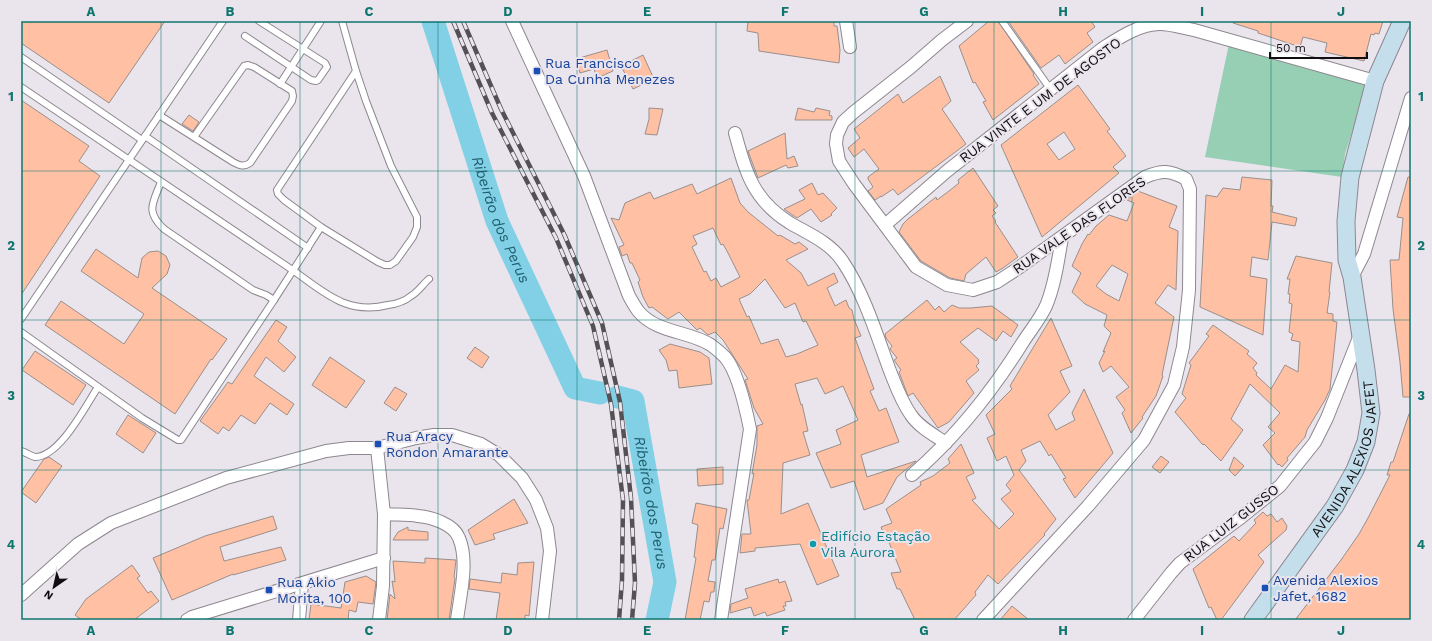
<svg xmlns="http://www.w3.org/2000/svg" width="1432" height="641" viewBox="0 0 1432 641" font-family="'Work Sans',sans-serif">
<style>
.green{fill:#96cfb4}
.lines{fill:none;stroke-linecap:round;stroke-linejoin:round}
.river{stroke:#82d0e5;stroke-width:23}
.building{fill:#ffc0a4;stroke:#9a8f8b;fill-rule:evenodd}
.lane-casing{stroke:#8d878f;stroke-width:8}
.street-casing{stroke:#8d878f;stroke-width:14}
.secondary-casing{stroke:#8d878f;stroke-width:19}
.lane{stroke:#fff;stroke-width:6}
.street{stroke:#fff;stroke-width:12}
.secondary{stroke:#c5deeb;stroke-width:17}
.rail-casing{stroke:#545156;stroke-width:4.5}
.rail{stroke:#eae4ed;stroke-width:3;stroke-dasharray:9;stroke-linecap:butt}
.grid{fill:none;stroke:#0f766e;stroke-width:1;stroke-opacity:0.55}
.transit-dot{fill:#1a4fb4;stroke:#eae4ed;stroke-width:1.5}
.culture-dot{fill:#0f9aa8;stroke:#eae4ed;stroke-width:1.5}
.labels{text-anchor:middle;stroke-width:4;stroke-linejoin:round;paint-order:stroke}
.transit-label{font-size:14px;fill:#164399;stroke:#eae4ed;text-anchor:start}
.street-label{font-size:14px;fill:#100e11;stroke:#eae4ed}
.culture-label{font-size:14px;fill:#0d838f;stroke:#eae4ed;text-anchor:start}
.water-label{font-size:15px;font-style:italic;fill:#1d5d6c;stroke:#eae4ed}
.neatline{fill:none;stroke:#0f766e;stroke-width:1.5}
.grid-label{font-size:13px;text-anchor:middle;font-weight:bold;fill:#0f766e}
</style>
<rect width="100%" height="100%" fill="#eae4ed"/>
<path class="green" d="M1229,44L1367,85L1345,154L1342,177L1205,157Z"/>
<g class="lines">
<g class="river">
<path id="s1" d="M433,21L497,221L575,388L600,393"/>
<path id="s2" d="M618,397L633,401L665,582L657,620"/>
</g>
</g>
<g class="building">
<path d="M21,21H165L109,103L21,43Z"/>
<path d="M748,21H834V26H837L840,50L839,63L759,51L758,33L747,31Z"/>
<path d="M989,21H998L1034,74L1033,75L1039,84L993,120L983,102L986,101L975,82L973,83L959,46Z"/>
<path d="M1008,21H1091L1095,27L1087,33L1093,42L1065,64L1059,55L1041,68Z"/>
<path d="M1234,21H1383L1379,34L1375,33L1374,35L1371,34L1364,61L1325,52L1327,43L1303,37L1300,47L1258,33V31L1233,23Z"/>
<path d="M607,50L613,71L597,78L594,69L580,73L576,59Z"/>
<path d="M643,55L654,79L633,89L621,66Z"/>
<path d="M940,76L951,101L942,109L966,144L898,195L893,189L881,197V196L875,200L868,191L873,187L868,179V177L879,169L864,149L854,157L848,148L860,138L854,129L898,94L903,103Z"/>
<path d="M1078,85L1110,129L1107,131L1126,156L1113,167L1119,173L1042,237L1001,145ZM1064,132L1075,149L1059,160L1047,144Z"/>
<path d="M21,100L89,146L79,161L100,176L21,295Z"/>
<path d="M649,108L663,109L657,135L645,134L649,119Z"/>
<path d="M798,108L814,112L816,108L830,111L829,115L832,116V120H795Z"/>
<path d="M189,115L199,122L193,131L182,124Z"/>
<path d="M785,133L787,159L794,156L798,166L788,168L786,165L758,178L748,151Z"/>
<path d="M973,168L998,206L993,210L996,213L992,216L996,221L995,222L1018,257L1003,268L996,272L986,257L966,274L964,281L950,278L921,261L899,232L903,224L908,219L936,197L937,200L949,191L959,183L958,180Z"/>
<path d="M1242,177L1272,180L1271,206H1273L1272,212L1297,218L1295,226L1272,222L1268,260L1252,257L1250,276L1267,279L1263,335L1200,307L1206,195L1217,197L1223,188L1240,190Z"/>
<path d="M1408,177H1411V397H1403L1400,362L1393,309L1390,260H1399L1403,218L1397,217Z"/>
<path d="M731,178L740,203L748,212L778,236L780,235L795,244L799,242L808,249L786,260L801,273L808,286L834,273L838,282L827,288L835,306L846,300L849,308L852,310L854,319L861,336L855,338L874,389L870,391L879,411L886,408L899,442L861,455L867,477L916,461L897,477L883,503L864,510L854,481L831,488L816,453L841,444L836,430L858,420L843,386L825,394L817,378L795,384L801,405L802,404L808,431L803,432L810,455L783,463L781,514L808,503L839,576L817,585L800,544L755,548V551L740,553L742,534H751L747,500H749L754,473L752,474L757,445V426L763,424L754,408L745,380L748,379L723,340L715,332L708,335L700,328L697,330L679,312L668,319L652,307L649,308L643,297L638,282L640,280L632,263H630L627,254L622,256L619,247L624,245L611,218L619,220L625,203L650,192L654,199L692,184L697,194ZM713,228L721,245L723,244L727,251L740,277L721,287L716,278L711,281L706,271L704,272L692,247L697,244L693,236ZM765,279L785,308L795,303L803,322L806,321L818,345L797,354L786,357L778,339L761,344L749,316L747,317L739,299L750,294Z"/>
<path d="M812,183L818,195L823,193L837,208L831,214L832,215L821,222L811,209L797,218L784,209L805,199L799,190Z"/>
<path d="M1138,191L1177,206L1169,227L1178,231L1176,290L1168,285L1155,303L1174,317L1162,375L1163,376L1156,396L1142,417L1143,418L1131,433L1122,413L1125,410L1116,397L1129,387L1111,366L1103,372L1099,363L1105,351L1103,352L1111,333L1104,326L1107,315L1085,304L1072,292L1081,273L1072,266L1082,244L1088,234L1089,235L1096,226L1109,215L1127,221L1134,203L1127,200ZM1112,265L1128,274L1119,301L1106,294L1096,286Z"/>
<path d="M96,249L138,278L142,258L149,252L158,251L166,256L170,265L167,274L152,288L227,339L212,360L211,359L175,414L45,325L61,301L124,344L144,314L81,271Z"/>
<path d="M1296,256L1332,263L1329,292H1330L1327,313L1333,314V321L1337,322L1330,389L1325,400L1307,430L1305,437L1287,458L1288,460L1282,467L1279,464L1278,465L1263,445L1275,433L1268,427L1280,413L1250,384L1231,419L1243,430L1221,461L1204,444L1203,445L1175,412L1186,398L1182,394L1191,365L1189,363L1209,336L1206,334L1213,325L1249,351L1247,354L1257,363L1253,368L1257,373L1256,375L1271,389L1285,365L1298,372L1300,342L1291,340L1293,334L1289,332L1292,304L1289,303L1290,294H1288L1290,279H1287Z"/>
<path d="M927,300L935,310L939,306L944,312L952,305L959,308H971L992,306L1018,325L1011,337L1003,331L996,341L978,328L960,342L979,360L978,361L979,363L976,366L979,370L966,381L974,393L949,422L938,428L913,393L908,396L899,372L901,370L894,360L897,358L890,349L892,346L886,338L885,334Z"/>
<path d="M1051,318L1072,366L1060,371L1070,392L1048,415L1056,430L1075,420L1072,413L1084,389L1113,453L1075,498L1063,479L1066,478L1051,454L1049,456L1040,441L1021,450L1026,461L1019,470L1056,519L1044,534L1045,535L998,584L988,575L975,592L976,595L954,620H915L900,589H897L891,573L901,572L888,540H886L881,527L892,523L886,509L921,485L920,482L933,476L950,463L948,459L961,444L974,473L966,477L976,498L972,500L999,529L1014,514L1001,499L1011,491L1006,485L1014,475L1006,456L997,461L987,438L995,434L986,415L1012,389L1010,386Z"/>
<path d="M276,320L287,327L278,341L296,357L284,372L266,357L254,376L294,404L287,415L270,403L255,424L241,415L229,431L223,427L218,434L200,421L228,382L232,384Z"/>
<path d="M670,344L700,352L709,358L712,384L679,388L677,370L669,371L666,360L659,350Z"/>
<path d="M475,347L489,357L482,368L467,358Z"/>
<path d="M35,351L86,385L73,405L22,370Z"/>
<path d="M330,357L365,381L346,408L312,385Z"/>
<path d="M395,387L407,394L396,411L384,403Z"/>
<path d="M1409,414H1411V620H1295L1341,560L1359,534L1368,518L1390,475H1387L1391,462H1393Z"/>
<path d="M128,415L156,433L143,453L116,434Z"/>
<path d="M1161,456L1169,462L1160,473L1152,467Z"/>
<path d="M49,457L62,466L36,503L21,492L44,459Z"/>
<path d="M1234,457L1244,466L1235,476L1229,470Z"/>
<path d="M723,467V484L698,486L697,469Z"/>
<path d="M514,499L528,523L493,534L495,539L475,545L468,530Z"/>
<path d="M696,503L727,509L723,529L720,528L715,560H712L708,581L715,582L714,592H711L709,602L704,601L700,620H685L696,558L694,557L698,525L692,523Z"/>
<path d="M1263,512L1267,516L1271,514L1277,522L1282,518L1287,526L1286,530L1258,555L1264,562L1221,620H1217L1211,607L1209,608L1193,569L1234,536L1239,541L1256,523L1254,520Z"/>
<path d="M273,516L277,529L220,547L224,561L281,547L286,560L233,575V574L172,600L153,558L205,536Z"/>
<path d="M408,527V530L428,532V540H393L398,532Z"/>
<path d="M425,558L456,560L454,577L455,578L449,620H387L390,594L395,599L392,581L395,582L393,561L425,563Z"/>
<path d="M534,562L529,616L525,615V620H496L500,593L469,589L470,579L501,583L502,573L517,575L518,563Z"/>
<path d="M132,565L140,576L137,578L148,593L151,591L159,601L134,620H82L75,615L86,599Z"/>
<path d="M366,576L376,582L373,604L358,602L356,612L349,610L348,620H309L311,604L341,608L345,582Z"/>
<path d="M778,579L779,583L785,581L792,601L785,602L786,606H783L785,610L767,616L765,612L754,616L751,607L730,613L731,604L748,598L745,589Z"/>
<path d="M1012,606L1029,620H1000Z"/>
</g>
<g class="lines">
<defs>
<g id="lane">
<path d="M342,21L356,71L366,101L391,166L417,217V227L413,237L396,261L390,265H385L378,262L321,227L284,200L278,194L277,190L356,71"/>
<path d="M1002,21L1051,90"/>
<path d="M245,36L311,80L316,81L318,80L327,67L325,63L259,21"/>
<path d="M21,57L142,140"/>
<path d="M280,84L321,21"/>
<path d="M21,87L294,271C325,293 347,315 388,305C396,304 405,301 411,296C418,292 423,284 429,279"/>
<path d="M159,115L233,162C240,166 244,167 250,163L292,101L293,96L292,91L254,67L248,65L244,66L194,137"/>
<path d="M145,136L308,248"/>
<path d="M161,182C153,203 145,211 164,229L253,290L266,295L274,300L321,227"/>
<path d="M21,319L223,21"/>
<path d="M21,332L142,418L178,440H181L274,300"/>
<path d="M21,451C25,452 31,456 35,457C60,457 86,405 98,387"/>
</g>
<g id="street">
<path d="M512,21L584,176L629,296C632,301 635,307 639,312C657,333 689,331 711,345C715,348 721,353 725,357C738,372 746,409 750,429L721,620"/>
<path d="M846,21L850,47"/>
<path d="M967,21L942,40L911,67L854,112L843,122L837,135L836,144L839,161L854,184L916,267L947,285L973,290L997,282L1017,269L1145,177C1162,170 1170,170 1186,179L1190,189L1189,290L1183,347L1174,385L1144,440L1088,506L983,620"/>
<path d="M735,133C746,173 753,200 790,223C809,234 831,243 843,262C864,293 877,336 890,371C896,386 901,401 911,415C919,427 934,435 946,443"/>
<path d="M885,225L947,171L1103,48C1120,37 1140,24 1160,24C1171,24 1183,28 1194,30L1375,81"/>
<path d="M1352,277L1364,254L1411,98"/>
<path d="M377,448L384,514L383,586L379,620"/>
<path d="M912,475C956,437 992,392 1023,342C1030,331 1040,319 1046,306C1055,285 1058,260 1062,238"/>
<path d="M384,514C395,515 407,514 418,516C431,517 454,524 459,538C469,562 460,595 457,620"/>
<path d="M21,595L78,544L111,523L226,478L326,451L349,448H377L416,438L434,435H452L481,444L499,455L522,478L536,500L547,528L550,551L542,620"/>
<path d="M187,620L192,617L384,558"/>
<path d="M299,620L302,584"/>
<path d="M1134,620L1171,573L1180,563L1239,519L1280,486L1315,442L1327,418L1360,335"/>
</g>
<g id="secondary">
<path id="s3" d="M1253,620L1335,506L1355,470L1366,442L1371,413L1366,370L1352,277L1347,260L1346,221L1350,177L1375,81L1402,21"/>
</g>
</defs>
<use href="#lane" class="lane-casing"/>
<use href="#street" class="street-casing"/>
<use href="#secondary" class="secondary-casing"/>
<use href="#lane" class="lane"/>
<use href="#street" class="street"/>
<use href="#secondary" class="secondary"/>
<defs>
<g id="rail">
<path d="M453,21L492,113L556,238L593,326L611,404L623,500L622,580L619,620"/>
<path d="M463,21L501,109L564,234L602,323L620,402L631,498L635,583L632,620"/>
</g>
</defs>
<use href="#rail" class="rail-casing"/>
<use href="#rail" class="rail"/>
</g>
<path class="grid" d="M161,21V620M300,21V620M438,21V620M577,21V620M716,21V620M855,21V620M994,21V620M1132,21V620M1271,21V620M21,171H1411M21,320H1411M21,470H1411"/>
<g class="transit-dot">
<rect x="533" y="67" width="8" height="8" rx="2"/>
<rect x="374" y="440" width="8" height="8" rx="2"/>
<rect x="1261" y="584" width="8" height="8" rx="2"/>
<rect x="265" y="586" width="8" height="8" rx="2"/>
</g>
<circle class="culture-dot" cx="813" cy="544" r="4"/>
<g class="labels">
<g class="transit-label">
<text x="545" y="68">Rua Francisco<tspan x="545" dy="16">Da Cunha Menezes</tspan></text>
<text x="386" y="441">Rua Aracy<tspan x="386" dy="16">Rondon Amarante</tspan></text>
<text x="1273" y="585">Avenida Alexios<tspan x="1273" dy="16">Jafet, 1682</tspan></text>
<text x="277" y="587">Rua Akio<tspan x="277" dy="16">Morita, 100</tspan></text>
</g>
<g class="street-label">
<text transform="translate(1040 100) rotate(-37)" y="5">RUA VINTE E UM DE AGOSTO</text>
<text transform="translate(1079 225) rotate(-35)" y="5">RUA VALE DAS FLORES</text>
<text dy="5" stroke="none"><textPath href="#s3" startOffset="189">AVENIDA ALEXIOS JAFET</textPath></text>
<text transform="translate(1231 523) rotate(-38)" y="5">RUA LUIZ GUSSO</text>
</g>
<g class="culture-label">
<text x="821" y="541">Edifício Estação<tspan x="821" dy="16">Vila Aurora</tspan></text>
</g>
<g class="water-label">
<text dy="5" stroke="none"><textPath href="#s1" startOffset="210">Ribeirão dos Perus</textPath></text>
<text dy="5" stroke="none"><textPath href="#s2" startOffset="119">Ribeirão dos Perus</textPath></text>
</g>
</g>
<rect width="1432" height="641" fill="none" stroke="#eae4ed" stroke-width="44"/>
<g transform="translate(54 587) rotate(214)" stroke="#eae4ed" stroke-width="3" paint-order="stroke">
<path d="M0-3L7 15L0 10L-7 15Z" fill="#100e11"/>
<text y="-6" font-size="11" font-weight="bold" text-anchor="middle" fill="#100e11">N</text>
</g>
<path d="M1270 52v6h97v-6" fill="none" stroke="#100e11" stroke-width="2"/>
<text x="1276" y="52" font-size="12" fill="#100e11" stroke="#eae4ed" stroke-width="3" paint-order="stroke">50 m</text>
<rect x="22" y="22" width="1388" height="597" class="neatline"/>
<g class="grid-label">
<text x="91" y="16">A</text>
<text x="230" y="16">B</text>
<text x="369" y="16">C</text>
<text x="508" y="16">D</text>
<text x="647" y="16">E</text>
<text x="785" y="16">F</text>
<text x="924" y="16">G</text>
<text x="1063" y="16">H</text>
<text x="1202" y="16">I</text>
<text x="1341" y="16">J</text>
<text x="11" y="101">1</text>
<text x="1421" y="101">1</text>
<text x="11" y="250">2</text>
<text x="1421" y="250">2</text>
<text x="11" y="400">3</text>
<text x="1421" y="400">3</text>
<text x="11" y="549">4</text>
<text x="1421" y="549">4</text>
<text x="91" y="635">A</text>
<text x="230" y="635">B</text>
<text x="369" y="635">C</text>
<text x="508" y="635">D</text>
<text x="647" y="635">E</text>
<text x="785" y="635">F</text>
<text x="924" y="635">G</text>
<text x="1063" y="635">H</text>
<text x="1202" y="635">I</text>
<text x="1341" y="635">J</text>
</g>
</svg>
